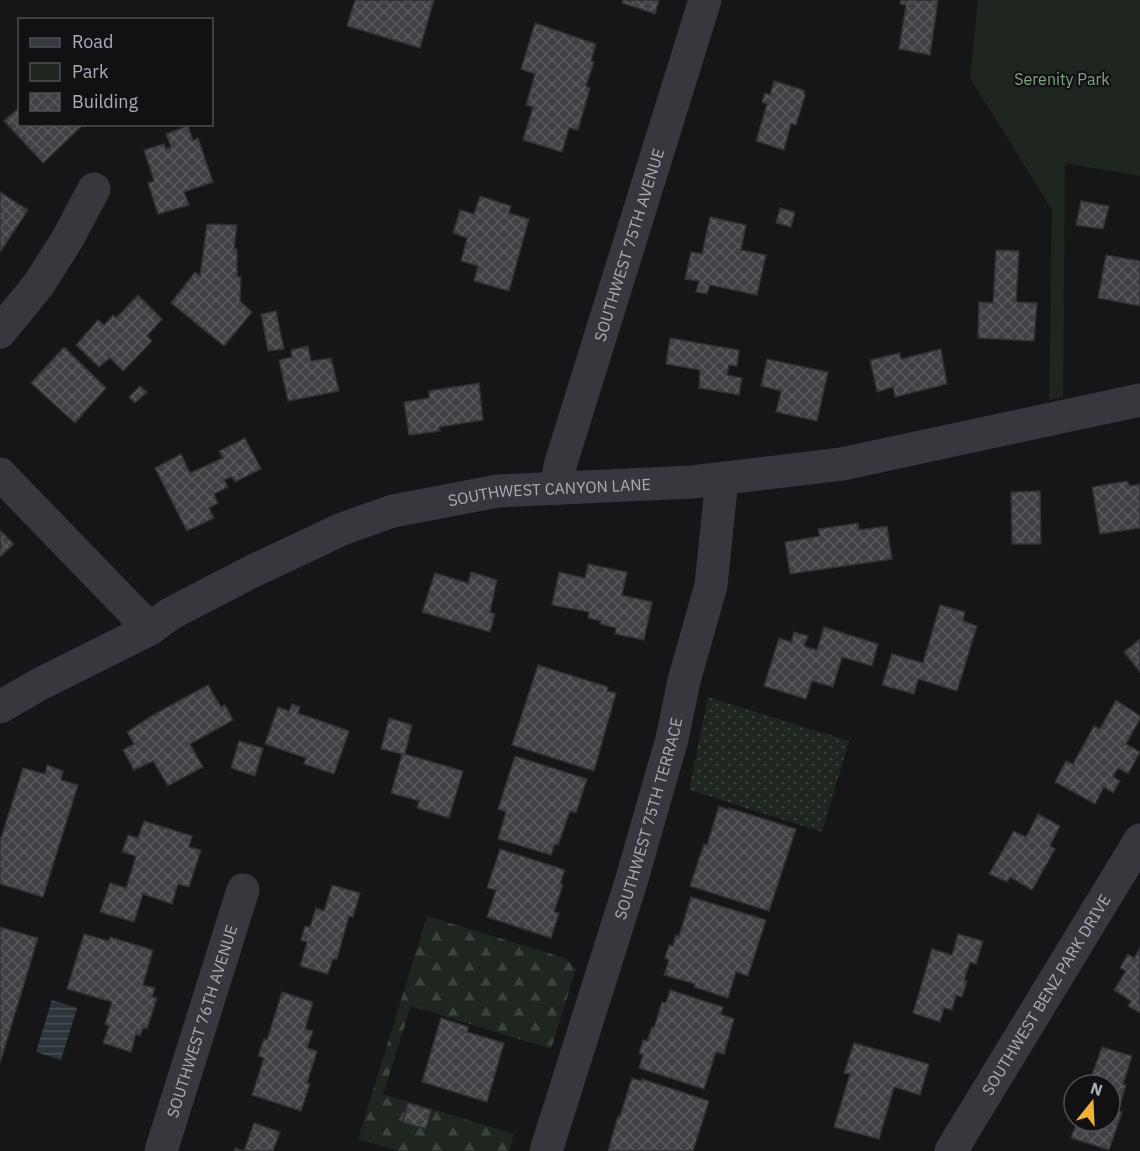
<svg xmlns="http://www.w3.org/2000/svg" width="1140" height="1151" viewBox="0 0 1140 1151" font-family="'IBM Plex Sans',sans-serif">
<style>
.grass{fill:url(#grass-dots)}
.forest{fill:url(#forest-firs)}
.park{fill:#1e261f}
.water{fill:url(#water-rules)}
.building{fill:url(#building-cross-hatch);stroke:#303034;stroke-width:1.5}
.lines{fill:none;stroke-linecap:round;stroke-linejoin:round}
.street{stroke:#37383d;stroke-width:33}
.labels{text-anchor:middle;stroke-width:4.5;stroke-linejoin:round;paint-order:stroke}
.park-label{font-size:16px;fill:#7fa381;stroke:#111113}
.street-label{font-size:16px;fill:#a8adb8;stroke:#111113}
</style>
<defs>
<pattern id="grass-dots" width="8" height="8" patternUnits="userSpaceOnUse" patternTransform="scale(1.5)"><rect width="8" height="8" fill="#1e261f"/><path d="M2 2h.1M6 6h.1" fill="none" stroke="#3c433d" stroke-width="1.8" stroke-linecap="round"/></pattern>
<pattern id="forest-firs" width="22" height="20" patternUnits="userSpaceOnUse" patternTransform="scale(1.5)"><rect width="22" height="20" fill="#1e261f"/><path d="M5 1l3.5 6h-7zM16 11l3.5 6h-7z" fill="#3c433d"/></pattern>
<pattern id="water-rules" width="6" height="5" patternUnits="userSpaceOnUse" patternTransform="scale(1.5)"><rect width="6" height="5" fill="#2c353c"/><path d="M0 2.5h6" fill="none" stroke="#485056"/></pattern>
<pattern id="building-cross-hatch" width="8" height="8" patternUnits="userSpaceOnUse" patternTransform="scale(1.5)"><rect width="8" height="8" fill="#404145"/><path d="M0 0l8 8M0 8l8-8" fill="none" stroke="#595a5e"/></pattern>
</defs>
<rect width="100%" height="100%" fill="#161618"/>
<path class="grass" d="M708,697L849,741L822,832L689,790Z"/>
<path class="forest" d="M427,916L565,958L576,969L551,1049L411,1006L383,1094L514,1134L509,1151H398L358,1139Z"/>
<path class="park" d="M978,0H1140V176L1065,163L1063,397L1049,400L1052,210L970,78Z"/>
<path class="water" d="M52,1000L77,1008L61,1060L36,1052Z"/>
<g class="building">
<path d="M355,0H434L420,48L347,26Z"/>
<path d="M623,0H659L655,14L622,3Z"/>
<path d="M901,0H938L930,55L899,49L906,5L900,4Z"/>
<path d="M535,23L596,44L591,61L594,62L586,86L590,88L578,130L569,128L562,152L523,140L533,107L526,105L535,74L521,69Z"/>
<path d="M774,81L804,90L805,96L796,125L791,124L784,150L756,141L767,104L762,102L765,93L770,95Z"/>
<path d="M20,107V124H84L43,163L4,121Z"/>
<path d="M188,126L193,141L198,138L213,182L184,192L189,205L158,214L148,183L154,181L144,150L164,144L166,149L171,147L166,134Z"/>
<path d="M0,192L28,210L1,251H0Z"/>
<path d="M480,196L511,206L509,213L529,219L509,291L474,281L478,266L461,261L467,238L453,233L460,210L474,214Z"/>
<path d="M1081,201L1109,206L1103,229L1076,225Z"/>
<path d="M780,208L795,212L791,227L776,223Z"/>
<path d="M710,217L746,225L741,250L766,255L757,295L710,285L707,294L696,292L699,281L685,279L691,252L702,254Z"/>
<path d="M207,224L237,225L234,249H237V277H241L240,301L252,312L224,346L171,303L195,272L200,276Z"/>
<path d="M996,250L1019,251L1016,302L1037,303L1034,341L978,338L979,302L993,303Z"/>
<path d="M1106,255L1140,261V306L1098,298Z"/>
<path d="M138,295L162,319L147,336L152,341L123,371L110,358L99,367L76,345L98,320L104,325L113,315L116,318Z"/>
<path d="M276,311L284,349L268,351L261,314Z"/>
<path d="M670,338L739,350L737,366L729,365L727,375L742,378L739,395L699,388L700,370L666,364Z"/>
<path d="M308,346L311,361L331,358L339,391L288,401L279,360L292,357L291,350Z"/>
<path d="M64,347L106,388L75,423L31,383Z"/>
<path d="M941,349L947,384L895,397L893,387L877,392L870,360L900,353L901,359Z"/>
<path d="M767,359L828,372L817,421L776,412L781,391L761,386Z"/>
<path d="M479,383L483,420L439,427L440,431L409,435L404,402L429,398V391Z"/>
<path d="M140,386L147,392L135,403L129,397Z"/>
<path d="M245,438L261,469L235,482L232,477L224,480L228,487L214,494L218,503L209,508L214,518L187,531L155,468L181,454L190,473L223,458L219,451Z"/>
<path d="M1127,481L1130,486L1140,484V528L1100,534L1092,487Z"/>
<path d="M1040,491L1041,544H1012L1011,492Z"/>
<path d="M858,523L859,530L887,526L892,559L790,574L785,542L820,536L818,529Z"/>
<path d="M0,530L14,544L0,557Z"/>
<path d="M588,564L627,572L622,595L652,602L644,640L615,634L616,628L600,624L601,621L588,618L589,612L552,605L559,572L585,578Z"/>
<path d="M471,572L497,580L490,612L495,614L490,632L422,612L435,573L468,583Z"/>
<path d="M940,605L965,612L963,621L977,626L957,691L918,679L914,694L882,685L892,654L923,663Z"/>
<path d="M824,627L878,644L872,666L842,657L833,687L812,681L806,699L764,686L779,638L791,642L794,632L808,636L804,646L817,650Z"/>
<path d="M1140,639V672L1124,652Z"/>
<path d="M538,665L608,687L607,691L616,693L594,771L512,745Z"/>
<path d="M208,685L221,707L225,705L233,720L190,744L203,767L168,786L153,761L134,770L123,750L134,744L127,732L153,715Z"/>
<path d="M1116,700L1140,716V719L1126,744L1140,752L1128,774L1118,768L1113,777L1120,781L1113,793L1104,787L1095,804L1055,782L1066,761L1073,764L1094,726L1100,729Z"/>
<path d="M292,704L300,707L298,713L349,731L334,774L304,764L306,758L265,744L278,707L289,711Z"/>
<path d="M389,718L412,725L405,754L463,771L449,818L417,808L419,801L391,793L402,754L381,749Z"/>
<path d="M239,741L263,748L255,776L231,768Z"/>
<path d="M515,756L587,779L576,813L570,811L558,845L555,844L551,855L498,839L506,812L498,809Z"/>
<path d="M47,765L63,771L61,780L78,785L43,897L0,884V841L23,768L45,774Z"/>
<path d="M719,806L729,810V808L796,829L769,911L690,886L704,844L707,845Z"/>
<path d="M1038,814L1060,826L1050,846L1055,849L1032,890L1010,877L1007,882L989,874L1014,831L1026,837Z"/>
<path d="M144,821L192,836L189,847L201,850L189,887L178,884L172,904L143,894L134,922L100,912L110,883L126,888L136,856L122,852L128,835L138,838Z"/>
<path d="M500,849L565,870L560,884L563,885L554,912L559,913L551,938L487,917L496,890L487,888Z"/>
<path d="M332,885L360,893L353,917L349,916L337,959H333L328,974L300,966L307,942L301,940L305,926L310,927L316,908L324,911Z"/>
<path d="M691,897L766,920L748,976L736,972L728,998L694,987L695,984L664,975L669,960L665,958L669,945L673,946L676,935L679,936Z"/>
<path d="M0,927L38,938L0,1063Z"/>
<path d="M84,934L109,941L110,937L153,950L143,985L155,988L152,997L157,998L147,1029L143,1028L140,1036L136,1034L131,1052L103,1043L109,1026L105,1024L112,1002L67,989Z"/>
<path d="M958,934L983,941L976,964L970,962L964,981H967L962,997L956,995L952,1010L944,1008L940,1022L913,1013L932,949L952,955Z"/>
<path d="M1140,948V1013L1128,1006L1131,1001L1114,990L1126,971L1120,968L1128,954L1134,958Z"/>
<path d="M670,990L723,1007L721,1014L734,1019L724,1054L716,1052L704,1089L639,1068L643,1055L639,1054L643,1040L647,1041L652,1027L654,1028L662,1002L666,1003Z"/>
<path d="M282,992L313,1002L305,1029L313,1031L307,1048L317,1051L307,1083L310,1084L301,1111L252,1095L264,1058L258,1056L264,1039L267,1040Z"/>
<path d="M441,1018L469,1027L467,1032L504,1043L487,1102L422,1082Z"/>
<path d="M854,1043L929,1064L920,1095L894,1087L879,1139L834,1127L850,1074L844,1073Z"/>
<path d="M1102,1047L1132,1056L1123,1084L1126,1085L1118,1111L1122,1112L1109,1150L1071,1138L1077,1121H1110V1085H1083L1085,1079L1090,1080Z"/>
<path d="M632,1078L641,1081L642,1079L709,1101L693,1151H608L618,1116H620Z"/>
<path d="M408,1103L431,1110L426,1129L403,1122Z"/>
<path d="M254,1123L280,1132L273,1151H234L235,1148L244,1151Z"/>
</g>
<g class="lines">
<g class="street">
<path d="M0,332L39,284L68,238L94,189"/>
<path d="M0,474L150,629"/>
<path id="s1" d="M556,489L560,466L705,0"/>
<path id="s2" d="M0,707L40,684L150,629L170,614L253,571L342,529L393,511L498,491L692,482L842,464L1140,400"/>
<path id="s3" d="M161,1151L243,890"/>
<path id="s4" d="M546,1151L631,882L672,739L684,681L711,585L722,479"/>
<path id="s5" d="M951,1151L1140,840"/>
</g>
</g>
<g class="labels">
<g class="park-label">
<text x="1062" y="85">Serenity Park</text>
</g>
<g class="street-label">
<text dy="6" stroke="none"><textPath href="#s1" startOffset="255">SOUTHWEST 75TH AVENUE</textPath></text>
<text dy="6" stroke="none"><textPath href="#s2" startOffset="598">SOUTHWEST CANYON LANE</textPath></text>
<text dy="6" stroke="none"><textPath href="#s4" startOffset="348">SOUTHWEST 75TH TERRACE</textPath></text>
<text dy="6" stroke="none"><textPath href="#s5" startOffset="183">SOUTHWEST BENZ PARK DRIVE</textPath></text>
<text dy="6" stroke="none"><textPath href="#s3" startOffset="136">SOUTHWEST 76TH AVENUE</textPath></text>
</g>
</g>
<rect x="18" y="18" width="195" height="108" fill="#111113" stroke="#4d4f55" stroke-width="1.5"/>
<rect x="30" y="38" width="30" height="9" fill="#37383d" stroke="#4d4f55" stroke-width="1.5"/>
<text x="72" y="48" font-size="18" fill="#a8adb8">Road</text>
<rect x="30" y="63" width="30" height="18" fill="#1e261f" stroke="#4d4f55" stroke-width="1.5"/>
<text x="72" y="78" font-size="18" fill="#a8adb8">Park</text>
<rect x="30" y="93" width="30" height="18" fill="url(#building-cross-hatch)" stroke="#4d4f55" stroke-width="1.5"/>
<text x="72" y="108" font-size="18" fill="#a8adb8">Building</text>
<g transform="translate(1092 1103) rotate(18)"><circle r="28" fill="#111113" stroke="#4d4f55" stroke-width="1.5"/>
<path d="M0-4.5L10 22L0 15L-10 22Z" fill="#f2b134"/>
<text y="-9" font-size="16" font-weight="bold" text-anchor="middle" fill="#a8adb8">N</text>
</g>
</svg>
